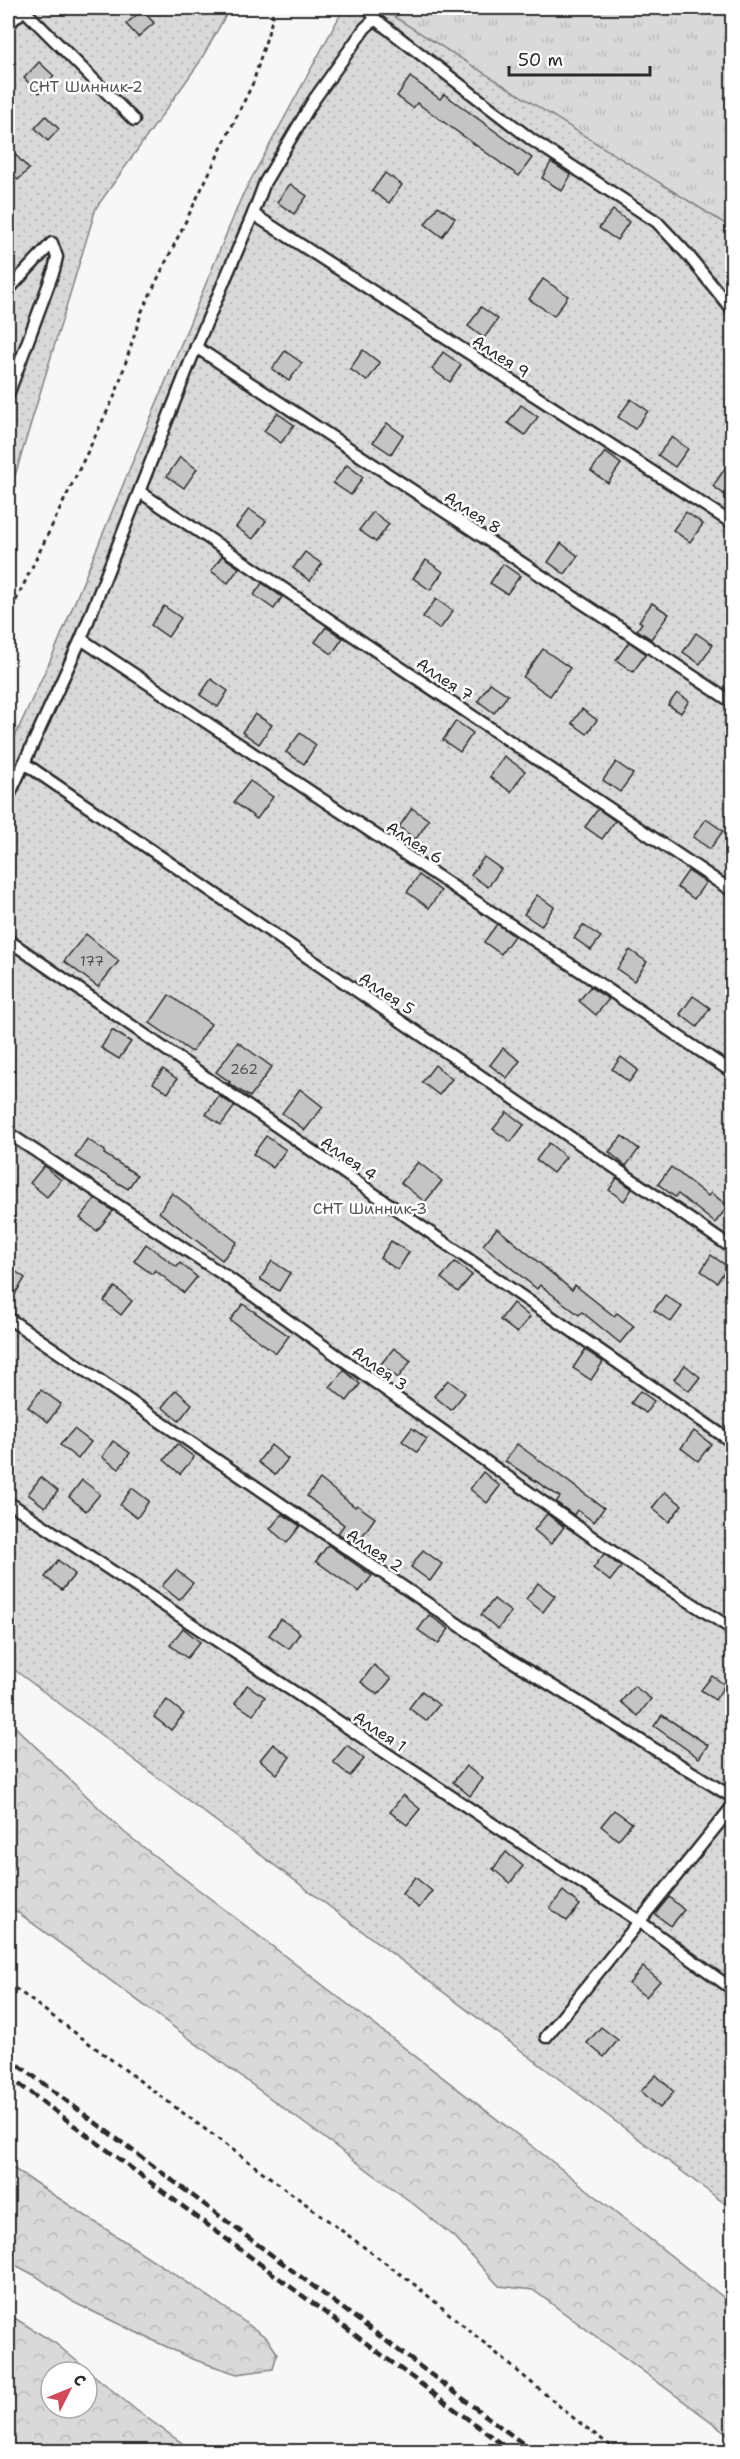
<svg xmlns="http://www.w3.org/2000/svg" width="740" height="2459" viewBox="0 0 740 2459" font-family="'Shantell Sans',sans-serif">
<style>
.grass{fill:url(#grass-tufts);stroke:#828282;stroke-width:1.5}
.forest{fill:url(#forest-crowns);stroke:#828282;stroke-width:1.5;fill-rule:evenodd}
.park{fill:url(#park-dots);stroke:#828282;stroke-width:1.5}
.building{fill:#c4c4c4;stroke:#2b2b2b;stroke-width:1.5}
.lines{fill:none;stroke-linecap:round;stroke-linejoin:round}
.service-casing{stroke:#2b2b2b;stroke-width:15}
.minor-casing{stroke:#2b2b2b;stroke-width:26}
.path{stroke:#2b2b2b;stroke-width:3;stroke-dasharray:4.5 4.5;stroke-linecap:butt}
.service{stroke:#fff;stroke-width:10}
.minor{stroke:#fff;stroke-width:21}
.rail{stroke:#2b2b2b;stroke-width:4.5;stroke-dasharray:9 4.5;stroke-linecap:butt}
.labels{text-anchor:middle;stroke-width:5;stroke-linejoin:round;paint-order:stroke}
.number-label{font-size:14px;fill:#515151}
.park-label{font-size:16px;fill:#565656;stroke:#fff}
.street-label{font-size:16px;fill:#2b2b2b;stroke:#fff}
</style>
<defs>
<pattern id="grass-tufts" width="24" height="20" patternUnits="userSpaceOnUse" patternTransform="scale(1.5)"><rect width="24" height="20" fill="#d9d9d9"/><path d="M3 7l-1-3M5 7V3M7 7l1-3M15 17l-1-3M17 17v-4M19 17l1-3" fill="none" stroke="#bababa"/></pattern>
<pattern id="forest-crowns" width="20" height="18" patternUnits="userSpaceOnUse" patternTransform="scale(1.5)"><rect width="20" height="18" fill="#d9d9d9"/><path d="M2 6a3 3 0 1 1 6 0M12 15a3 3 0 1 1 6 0" fill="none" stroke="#bababa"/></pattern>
<pattern id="park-dots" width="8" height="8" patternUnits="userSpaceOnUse" patternTransform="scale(1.5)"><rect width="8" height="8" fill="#d9d9d9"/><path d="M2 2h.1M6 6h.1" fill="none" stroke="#bababa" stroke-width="1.8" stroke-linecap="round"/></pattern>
</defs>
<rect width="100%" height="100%" fill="#f7f7f7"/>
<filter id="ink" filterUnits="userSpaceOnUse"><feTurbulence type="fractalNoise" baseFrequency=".0167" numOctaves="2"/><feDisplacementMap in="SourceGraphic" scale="12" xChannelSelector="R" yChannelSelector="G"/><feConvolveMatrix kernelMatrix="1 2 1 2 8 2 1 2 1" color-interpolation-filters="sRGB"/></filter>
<g filter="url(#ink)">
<path class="grass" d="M403,8H732V291L386,27Z"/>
<g class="forest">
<path d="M8,1720L125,1833L545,2156L732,2304V2437L533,2290L499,2286L454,2237L411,2202L8,1905Z"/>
<path d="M8,2165L211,2298L267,2338L277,2353L273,2369L237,2374L192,2359L75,2303L36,2276L8,2261Z"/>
<path d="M8,2314L55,2343L136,2410L193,2451H8ZM51,2372H87V2408H51Z"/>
</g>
<g class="park">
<path d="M8,8H230L199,63L96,208L8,499Z"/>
<path d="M344,8L393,16L732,228V2209L8,1665V751L55,650L242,196Z"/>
</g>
<g class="building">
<path d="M142,10L154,23L138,37L126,24Z"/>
<path d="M39,62L54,76L39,93L24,78Z"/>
<path d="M410,77L440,99L444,94L532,158L519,176L417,103L413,108L397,96Z"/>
<path d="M46,116L59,129L48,141L35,128Z"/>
<path d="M8,147L29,169L18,180L8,169Z"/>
<path d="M551,162L571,175L562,191L542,178Z"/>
<path d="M385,173L402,185L389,203L372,191Z"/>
<path d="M290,184L307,196L294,214L277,202Z"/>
<path d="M438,206L455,218L442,237L425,224Z"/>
<path d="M613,210L629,222L617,240L599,228Z"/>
<path d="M543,279L568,296L554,316L529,299Z"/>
<path d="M481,307L498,319L484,338L468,326Z"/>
<path d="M363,350L380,363L367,381L350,369Z"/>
<path d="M285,351L302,363L289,381L272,369Z"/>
<path d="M443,352L461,365L450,382L432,369Z"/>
<path d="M631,399L648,411L635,429L618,417Z"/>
<path d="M521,405L538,417L525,435L508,423Z"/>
<path d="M277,413L294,425L281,443L264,431Z"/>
<path d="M387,423L403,435L391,454L373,442Z"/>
<path d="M672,437L688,449L675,467L658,455Z"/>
<path d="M605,452L621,464L608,483L591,471Z"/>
<path d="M180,457L197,469L184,488L167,476Z"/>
<path d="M732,458V500L713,486Z"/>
<path d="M347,465L363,477L351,495L333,483Z"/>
<path d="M249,509L266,521L253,539L236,527Z"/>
<path d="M373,512L389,524L376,542L359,530Z"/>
<path d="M686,512L703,524L690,542L673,530Z"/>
<path d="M561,543L578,556L565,574L548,562Z"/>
<path d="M305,552L322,564L310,581L293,568Z"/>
<path d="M222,556L239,568L228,583L211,571Z"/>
<path d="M426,560L443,572L430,590L413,578Z"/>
<path d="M503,564L520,576L507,594L490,583Z"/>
<path d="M262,583L282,597L274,609L254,595Z"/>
<path d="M436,599L453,611L440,629L423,617Z"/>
<path d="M652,603L669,614L651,639L637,630L642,623L639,621Z"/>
<path d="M164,606L181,618L168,637L151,625Z"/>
<path d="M326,627L343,638L332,654L315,642Z"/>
<path d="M696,633L713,645L700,664L683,652Z"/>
<path d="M629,642L646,654L633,672L616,660Z"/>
<path d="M543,649L570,668L550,696L523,677Z"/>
<path d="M211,679L228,691L218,707L200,695Z"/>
<path d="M490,683L508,695L494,713L478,701Z"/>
<path d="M677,693L689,701L681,713L668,705Z"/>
<path d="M582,709L597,720L587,734L572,723Z"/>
<path d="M255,714L272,725L259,744L242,732Z"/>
<path d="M456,721L473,733L460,752L443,740Z"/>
<path d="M300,733L316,745L304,764L286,752Z"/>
<path d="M504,756L525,771L511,792L490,777Z"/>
<path d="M616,762L633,774L620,792L603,780Z"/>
<path d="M250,781L273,797L257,819L234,802Z"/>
<path d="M412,808L429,820L416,839L399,827Z"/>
<path d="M598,809L615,821L602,839L585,827Z"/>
<path d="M706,819L723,831L710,849L693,837Z"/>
<path d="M484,857L501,869L488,887L471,875Z"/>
<path d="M688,871L706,882L694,899L677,887Z"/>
<path d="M419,875L441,891L429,908L407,892Z"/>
<path d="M537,895L554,907L541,926L524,914Z"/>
<path d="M497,924L514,936L501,954L484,942Z"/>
<path d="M583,925L601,937L591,950L574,938Z"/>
<path d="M86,934L119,961L98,987L64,961Z"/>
<path d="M630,950L647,962L634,981L617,969Z"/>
<path d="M590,987L609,999L596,1015L579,1001Z"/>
<path d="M169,995L211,1024L192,1052L150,1023Z"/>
<path d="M693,996L710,1008L697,1027L680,1014Z"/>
<path d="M112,1030L131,1042L119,1059L101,1048Z"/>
<path d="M238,1042L272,1067L250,1097L228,1083L230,1082L216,1072Z"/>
<path d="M503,1048L520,1061L507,1078L490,1065Z"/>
<path d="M621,1057L638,1070L629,1082L612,1069Z"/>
<path d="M435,1065L452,1079L439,1095L422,1082Z"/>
<path d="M163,1069L177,1079L168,1093L153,1083Z"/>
<path d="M300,1089L323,1107L305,1130L282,1113Z"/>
<path d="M219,1096L235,1106L221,1125L206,1114Z"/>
<path d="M507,1112L524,1125L511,1142L493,1129Z"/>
<path d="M266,1136L286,1150L273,1168L253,1154Z"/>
<path d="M622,1136L639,1149L626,1166L609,1152Z"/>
<path d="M87,1139L105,1151L104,1154L137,1175L128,1189L75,1157Z"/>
<path d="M549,1143L566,1157L553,1173L536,1160Z"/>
<path d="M418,1162L442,1181L425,1202L401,1183Z"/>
<path d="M44,1166L61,1180L47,1197L30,1183Z"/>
<path d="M671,1167L708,1196L711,1193L728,1206L715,1223L678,1194L675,1197L658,1184Z"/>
<path d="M617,1178L632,1189L624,1201L609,1190Z"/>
<path d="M172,1193L237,1242L222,1260L159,1212Z"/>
<path d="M95,1199L113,1211L97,1231L80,1218Z"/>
<path d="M497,1228L572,1290L575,1285L614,1316L617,1313L634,1326L620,1343L582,1312L579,1315L540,1285L537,1289L483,1245Z"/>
<path d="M391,1241L409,1252L398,1270L380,1258Z"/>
<path d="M146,1244L177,1267L180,1263L197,1277L184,1293L155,1270L152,1274L134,1261Z"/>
<path d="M711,1255L728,1267L717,1282L701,1271Z"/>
<path d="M272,1261L290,1273L279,1291L260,1279Z"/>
<path d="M455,1262L472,1275L458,1292L441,1278Z"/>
<path d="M8,1266L25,1278L8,1306Z"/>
<path d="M115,1287L132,1301L121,1315L104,1301Z"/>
<path d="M665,1295L682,1307L671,1322L654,1310Z"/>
<path d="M513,1303L530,1317L517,1333L500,1320Z"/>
<path d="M243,1304L289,1336L276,1353L230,1320Z"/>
<path d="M394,1348L411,1361L398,1378L381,1364Z"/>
<path d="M585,1350L603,1362L591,1380L573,1368Z"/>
<path d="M685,1365L700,1377L689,1391L674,1379Z"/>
<path d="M344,1370L360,1384L347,1401L330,1387Z"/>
<path d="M448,1380L465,1393L451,1410L434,1396Z"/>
<path d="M41,1390L61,1404L48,1422L28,1407Z"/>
<path d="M176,1390L192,1404L179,1421L162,1407Z"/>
<path d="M640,1391L654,1401L646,1413L631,1403Z"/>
<path d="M412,1428L427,1439L417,1452L402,1441Z"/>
<path d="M74,1429L91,1442L78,1459L60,1445Z"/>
<path d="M694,1431L711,1444L698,1461L681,1448Z"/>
<path d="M113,1441L130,1453L119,1469L102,1457Z"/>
<path d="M177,1444L194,1457L180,1474L164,1460Z"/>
<path d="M517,1444L604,1508L594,1522L577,1510L574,1515L556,1502L560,1497L505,1461Z"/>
<path d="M271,1445L288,1459L275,1475L258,1462Z"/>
<path d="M483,1472L500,1486L487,1503L470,1489Z"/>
<path d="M41,1477L58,1491L45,1507L28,1494Z"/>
<path d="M320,1479L355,1507L357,1505L375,1518L356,1545L338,1533L344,1525L307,1496Z"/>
<path d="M82,1480L100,1494L86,1511L69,1497Z"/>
<path d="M132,1488L149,1501L137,1518L120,1505Z"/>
<path d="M665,1492L682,1505L669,1522L652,1508Z"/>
<path d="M282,1514L300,1526L287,1543L270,1529Z"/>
<path d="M547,1514L564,1527L551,1544L534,1530Z"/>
<path d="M328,1545L372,1576L359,1592L316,1561Z"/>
<path d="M423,1550L442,1564L430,1581L411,1567Z"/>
<path d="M604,1554L621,1567L610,1581L593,1568Z"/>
<path d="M58,1560L75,1574L62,1590L45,1577Z"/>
<path d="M176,1570L193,1583L179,1600L162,1586Z"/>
<path d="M538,1583L555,1596L543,1612L526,1599Z"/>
<path d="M494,1599L511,1612L498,1629L481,1615Z"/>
<path d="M429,1615L449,1629L438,1644L418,1630Z"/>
<path d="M281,1619L300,1633L289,1649L269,1635Z"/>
<path d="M183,1628L200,1642L187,1658L170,1645Z"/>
<path d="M374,1665L391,1679L378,1695L361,1682Z"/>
<path d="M712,1676L725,1685L715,1700L701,1690Z"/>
<path d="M247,1685L265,1697L253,1715L235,1703Z"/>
<path d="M634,1686L651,1699L638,1716L621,1702Z"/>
<path d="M422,1691L439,1705L426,1721L409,1708Z"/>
<path d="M167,1700L184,1714L171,1730L154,1717Z"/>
<path d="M662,1715L708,1745L699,1758L654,1726Z"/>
<path d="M273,1744L290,1757L277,1774L260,1760Z"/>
<path d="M347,1745L364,1759L350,1776L333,1762Z"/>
<path d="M466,1766L483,1779L470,1796L453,1782Z"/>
<path d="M403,1795L420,1809L407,1825L390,1812Z"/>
<path d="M614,1810L632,1823L618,1840L601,1826Z"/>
<path d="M506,1852L523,1866L510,1883L493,1869Z"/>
<path d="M415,1877L432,1891L419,1908L402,1894Z"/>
<path d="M563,1891L580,1905L567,1921L550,1908Z"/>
<path d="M669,1897L684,1910L671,1926L655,1914Z"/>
<path d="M643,1967L660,1981L646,1997L629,1984Z"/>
<path d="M601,2027L618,2040L604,2057L587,2043Z"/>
<path d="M656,2075L674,2092L660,2108L641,2091Z"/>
</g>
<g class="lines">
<defs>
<g id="service">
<path d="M22,8L134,120"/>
<path d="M369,8L375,19L532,140L657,222L688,255L732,310"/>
<path d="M253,214L732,523"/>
<path d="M8,290L52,243L57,257L54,270L8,395"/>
<path d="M196,347L732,702"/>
<path d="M140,492L732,891"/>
<path d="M81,639L732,1072"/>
<path d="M24,763L732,1248"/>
<path d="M8,798L81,639L196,347L253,214L265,182L313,101L365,28L375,19"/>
<path d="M8,940L732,1442"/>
<path d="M8,1133L227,1277L623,1559L732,1629"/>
<path d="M8,1318L512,1661L732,1797"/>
<path d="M8,1502L639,1921L732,1989"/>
<path d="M546,2037L732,1807"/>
</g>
<path id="minor" d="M8,17L18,8"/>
</defs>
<use href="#service" class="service-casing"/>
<use href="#minor" class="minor-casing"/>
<g class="path">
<path d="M8,617L116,393L142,311L253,83L273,17L270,8"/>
<path d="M8,1983L415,2285L576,2420L619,2452"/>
</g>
<use href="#service" class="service"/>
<use href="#minor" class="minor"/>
<g class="rail">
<path d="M8,2057L534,2452"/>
<path d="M8,2076L512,2452"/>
</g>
</g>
</g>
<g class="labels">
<g class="number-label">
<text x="92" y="966">177</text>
<text x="244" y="1074">262</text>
</g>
<g class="park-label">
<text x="86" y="92">СНТ Шинник-2</text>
<text x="370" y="1214">СНТ Шинник-3</text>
</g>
<g class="street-label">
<text transform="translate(501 356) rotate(33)" y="6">Аллея 9</text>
<text transform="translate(473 512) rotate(33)" y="6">Аллея 8</text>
<text transform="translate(445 679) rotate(34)" y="6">Аллея 7</text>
<text transform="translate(415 842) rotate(33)" y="6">Аллея 6</text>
<text transform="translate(387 993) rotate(34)" y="6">Аллея 5</text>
<text transform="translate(349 1158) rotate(35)" y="6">Аллея 4</text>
<text transform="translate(380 1368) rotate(36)" y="6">Аллея 3</text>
<text transform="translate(375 1550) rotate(34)" y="6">Аллея 2</text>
<text transform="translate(380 1731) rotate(34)" y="6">Аллея 1</text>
</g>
</g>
<rect width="740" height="2459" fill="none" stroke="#fff" stroke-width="30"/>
<rect x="15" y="15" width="710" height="2429" fill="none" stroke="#2b2b2b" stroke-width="2" filter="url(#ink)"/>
<g transform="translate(69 2390) rotate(47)"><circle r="28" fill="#ffffff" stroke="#aaaaaa" stroke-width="1.5"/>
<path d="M0-4.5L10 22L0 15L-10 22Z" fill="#d1495b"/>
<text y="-9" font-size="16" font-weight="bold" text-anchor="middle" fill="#2b2b2b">С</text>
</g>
<path d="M509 66v9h141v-9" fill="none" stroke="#2b2b2b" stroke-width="3"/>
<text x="518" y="66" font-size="18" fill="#2b2b2b" stroke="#ffffff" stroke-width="4.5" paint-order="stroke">50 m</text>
</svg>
